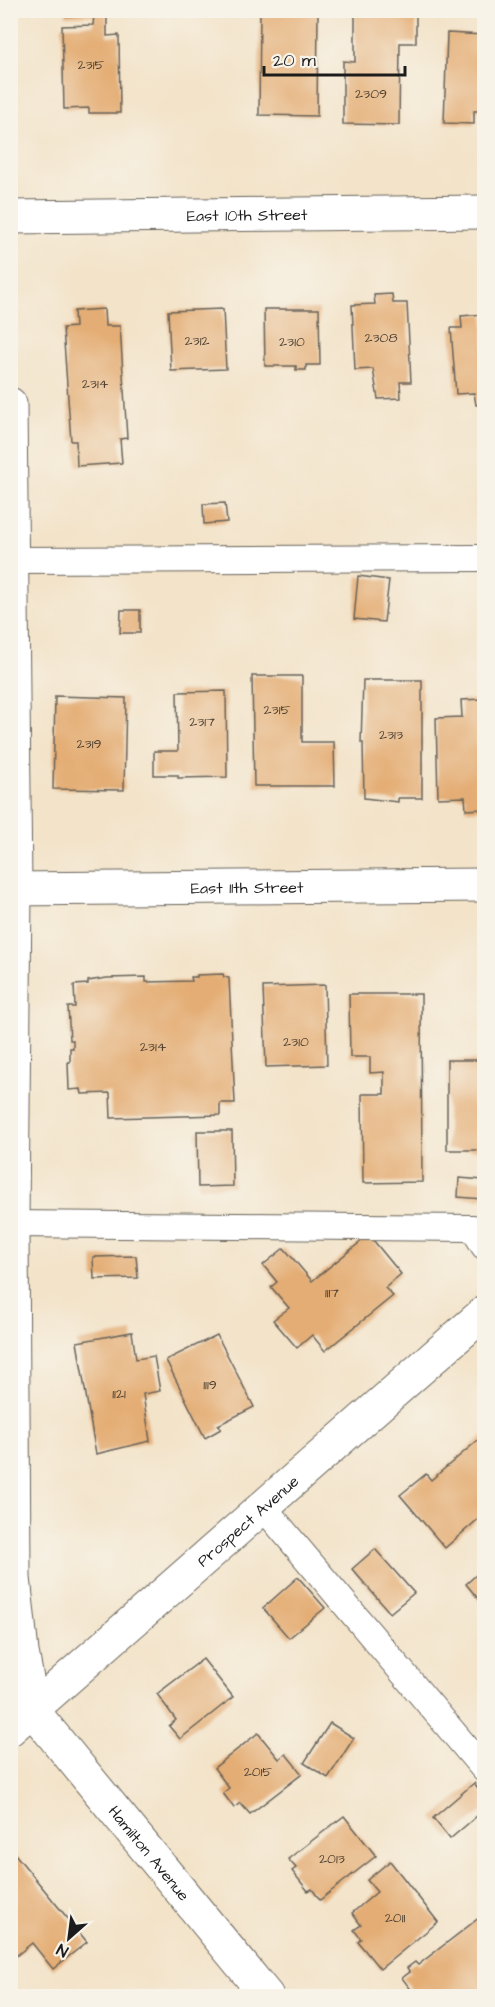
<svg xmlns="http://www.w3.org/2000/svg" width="495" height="2007" viewBox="0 0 495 2007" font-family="'Architects Daughter',sans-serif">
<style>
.building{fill:#e4ad75}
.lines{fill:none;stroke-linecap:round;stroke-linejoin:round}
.service-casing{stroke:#676259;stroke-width:28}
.minor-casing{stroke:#676259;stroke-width:35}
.tertiary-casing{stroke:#676259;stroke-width:35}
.service{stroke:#fff;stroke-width:26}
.minor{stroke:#fff;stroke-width:33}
.tertiary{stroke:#fff;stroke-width:33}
.labels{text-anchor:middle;stroke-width:4.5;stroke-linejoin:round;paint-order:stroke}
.number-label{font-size:14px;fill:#4e4032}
.street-label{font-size:16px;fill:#1c1c1c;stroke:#f7f3e8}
</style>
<rect width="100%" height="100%" fill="#f7f3e8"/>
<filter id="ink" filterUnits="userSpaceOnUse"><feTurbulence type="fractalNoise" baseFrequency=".0167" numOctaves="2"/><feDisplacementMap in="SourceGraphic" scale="12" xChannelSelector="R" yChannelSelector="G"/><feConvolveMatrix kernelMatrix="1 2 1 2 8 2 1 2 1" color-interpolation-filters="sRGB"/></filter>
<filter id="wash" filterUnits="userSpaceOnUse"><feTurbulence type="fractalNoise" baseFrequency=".008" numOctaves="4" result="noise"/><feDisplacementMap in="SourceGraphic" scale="24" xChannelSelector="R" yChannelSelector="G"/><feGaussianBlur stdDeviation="1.35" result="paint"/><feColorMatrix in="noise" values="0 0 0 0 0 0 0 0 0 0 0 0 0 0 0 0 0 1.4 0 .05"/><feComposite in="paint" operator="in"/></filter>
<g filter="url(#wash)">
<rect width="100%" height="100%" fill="#f3e3c9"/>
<g id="blocks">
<g class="building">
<path d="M66,10H107V36L119,35L120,113H89V108L64,109L62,26L93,25L94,15L66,16Z"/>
<path d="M260,10H318L317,116L259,115Z"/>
<path d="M355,10H416V43H400L399,125L343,124V61L355,62Z"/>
<path d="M447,33L484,35V111H474V124L444,123Z"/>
<path d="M392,294L393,303H407L411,382H400L401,398L378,399L373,369L355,370L352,305L375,304L374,295Z"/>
<path d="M104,309L105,326H120L127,438L120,439L122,463L77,466L76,441H71L63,328L75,327L74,311Z"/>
<path d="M223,309L226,369L171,371L168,311Z"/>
<path d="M264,309H319L320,365H306V370H296V366H265Z"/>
<path d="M484,314V404L476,405L474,393L456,394L451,328H462L461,316Z"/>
<path d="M225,503L227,522L204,524L203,504Z"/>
<path d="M358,576L389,580L384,622L354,619Z"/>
<path d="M121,610H140V633H120Z"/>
<path d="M252,676H302V742H334L335,786H254Z"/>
<path d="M363,680H422V798H398V802L364,798L363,743H361Z"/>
<path d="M226,691L227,777L178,778V775H154V751H178L177,692Z"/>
<path d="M55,696L126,698L124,790L53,789Z"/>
<path d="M484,699V809L466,810L465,797L438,798L436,718L462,717L461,700Z"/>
<path d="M223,974L224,977L229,978L235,1103H220V1115L111,1118L110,1093L82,1094L81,1089L69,1090L68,1062H70V1048H73V1040H70L68,1007H75L74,985L88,984V981L107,978L146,977V982L192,981L191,977H197V975Z"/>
<path d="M325,985L327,1065L266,1067L263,987Z"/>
<path d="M349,994H421L422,1182L363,1183L362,1094H384V1072L370,1073V1057H350Z"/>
<rect x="447" y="1060" width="37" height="90"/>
<path d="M197,1131H232L233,1186L198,1187Z"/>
<path d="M459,1178L484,1180L482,1199L458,1197Z"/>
<path d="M369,1235L401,1274L385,1288L393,1296L325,1351L312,1335L297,1348L273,1320L289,1308L271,1287L277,1282L263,1265L284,1248L312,1281Z"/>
<path d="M136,1256L138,1278L94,1279L93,1257Z"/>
<path d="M132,1332L136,1359L154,1356L160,1391L143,1394L150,1441L96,1454L77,1342Z"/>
<path d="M217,1335L254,1407L218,1425L221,1429L205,1438L166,1360Z"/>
<path d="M484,1435V1514L445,1548L400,1495L426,1474L431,1480Z"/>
<path d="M375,1549L414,1593L390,1613L352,1569Z"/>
<path d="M484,1568V1606L466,1584Z"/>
<path d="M298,1577L325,1608L289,1638L263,1608Z"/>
<path d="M203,1659L233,1697L180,1739L169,1726L176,1720L157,1694Z"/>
<path d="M330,1723L354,1738L328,1778L304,1763Z"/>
<path d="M258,1733L279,1759L286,1754L302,1774L250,1814L240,1803L234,1808L223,1793L229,1788L214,1768Z"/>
<path d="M474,1783L484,1796V1810L450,1839L433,1818Z"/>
<path d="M344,1816L376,1856L320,1900L312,1889L308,1891L292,1871L296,1868L288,1859Z"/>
<path d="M10,1848L87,1942L53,1969L32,1943L10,1961Z"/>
<path d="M390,1861L438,1922L380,1969L358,1942L361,1939L354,1930L361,1925L352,1913L377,1892L367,1880Z"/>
<path d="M484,1914V1996H416L402,1978L410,1972L407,1968L415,1962L418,1965Z"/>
</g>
</g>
</g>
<g filter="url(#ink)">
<use href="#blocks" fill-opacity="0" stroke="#676259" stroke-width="1.5"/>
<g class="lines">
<defs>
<g id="service">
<path d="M10,560L484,558"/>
<path d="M10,1224L473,1228L484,1246"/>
<path d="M264,1508L484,1769"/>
</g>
<g id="minor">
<path id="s1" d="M10,217L484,212"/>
<path id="s2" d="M10,404L15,889L12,1224L14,1578L22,1652L33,1711L267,1996"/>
<path id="s3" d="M10,889L484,885"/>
</g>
<g id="tertiary">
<path id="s4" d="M10,1729L484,1313"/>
</g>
</defs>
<use href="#service" class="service-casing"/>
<use href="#minor" class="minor-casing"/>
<use href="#tertiary" class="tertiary-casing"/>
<use href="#service" class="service"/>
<use href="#minor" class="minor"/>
<use href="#tertiary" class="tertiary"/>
</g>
</g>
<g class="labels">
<g class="number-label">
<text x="91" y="69">2315</text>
<text x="371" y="98">2309</text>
<text x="381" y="342">2308</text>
<text x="197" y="345">2312</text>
<text x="292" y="346">2310</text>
<text x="95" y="388">2314</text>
<text x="277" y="714">2315</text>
<text x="202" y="726">2317</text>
<text x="391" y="739">2313</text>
<text x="89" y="748">2319</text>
<text x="296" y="1046">2310</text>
<text x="153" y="1051">2314</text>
<text x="332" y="1297">1117</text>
<text x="210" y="1389">1119</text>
<text x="119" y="1398">1121</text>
<text x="258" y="1776">2015</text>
<text x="332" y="1863">2013</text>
<text x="395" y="1922">2011</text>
</g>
<g class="street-label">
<text dy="6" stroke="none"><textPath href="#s1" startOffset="237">East 10th Street</textPath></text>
<text dy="6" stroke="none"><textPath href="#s3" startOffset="237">East 11th Street</textPath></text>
<text dy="6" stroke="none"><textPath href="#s4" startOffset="316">Prospect Avenue</textPath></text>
<text dy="6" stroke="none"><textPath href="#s2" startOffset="1492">Hamilton Avenue</textPath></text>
</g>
</g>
<rect width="495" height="2007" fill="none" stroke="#f7f3e8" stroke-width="36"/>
<g transform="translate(69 1938) rotate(208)" stroke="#f7f3e8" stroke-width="4.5" paint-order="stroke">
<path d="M0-4.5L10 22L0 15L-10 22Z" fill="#1c1c1c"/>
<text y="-9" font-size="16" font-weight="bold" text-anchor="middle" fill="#1c1c1c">N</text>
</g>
<path d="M264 66v9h141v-9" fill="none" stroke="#1c1c1c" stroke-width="3"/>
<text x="273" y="66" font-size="18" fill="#1c1c1c" stroke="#f7f3e8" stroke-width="4.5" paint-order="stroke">20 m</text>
</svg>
